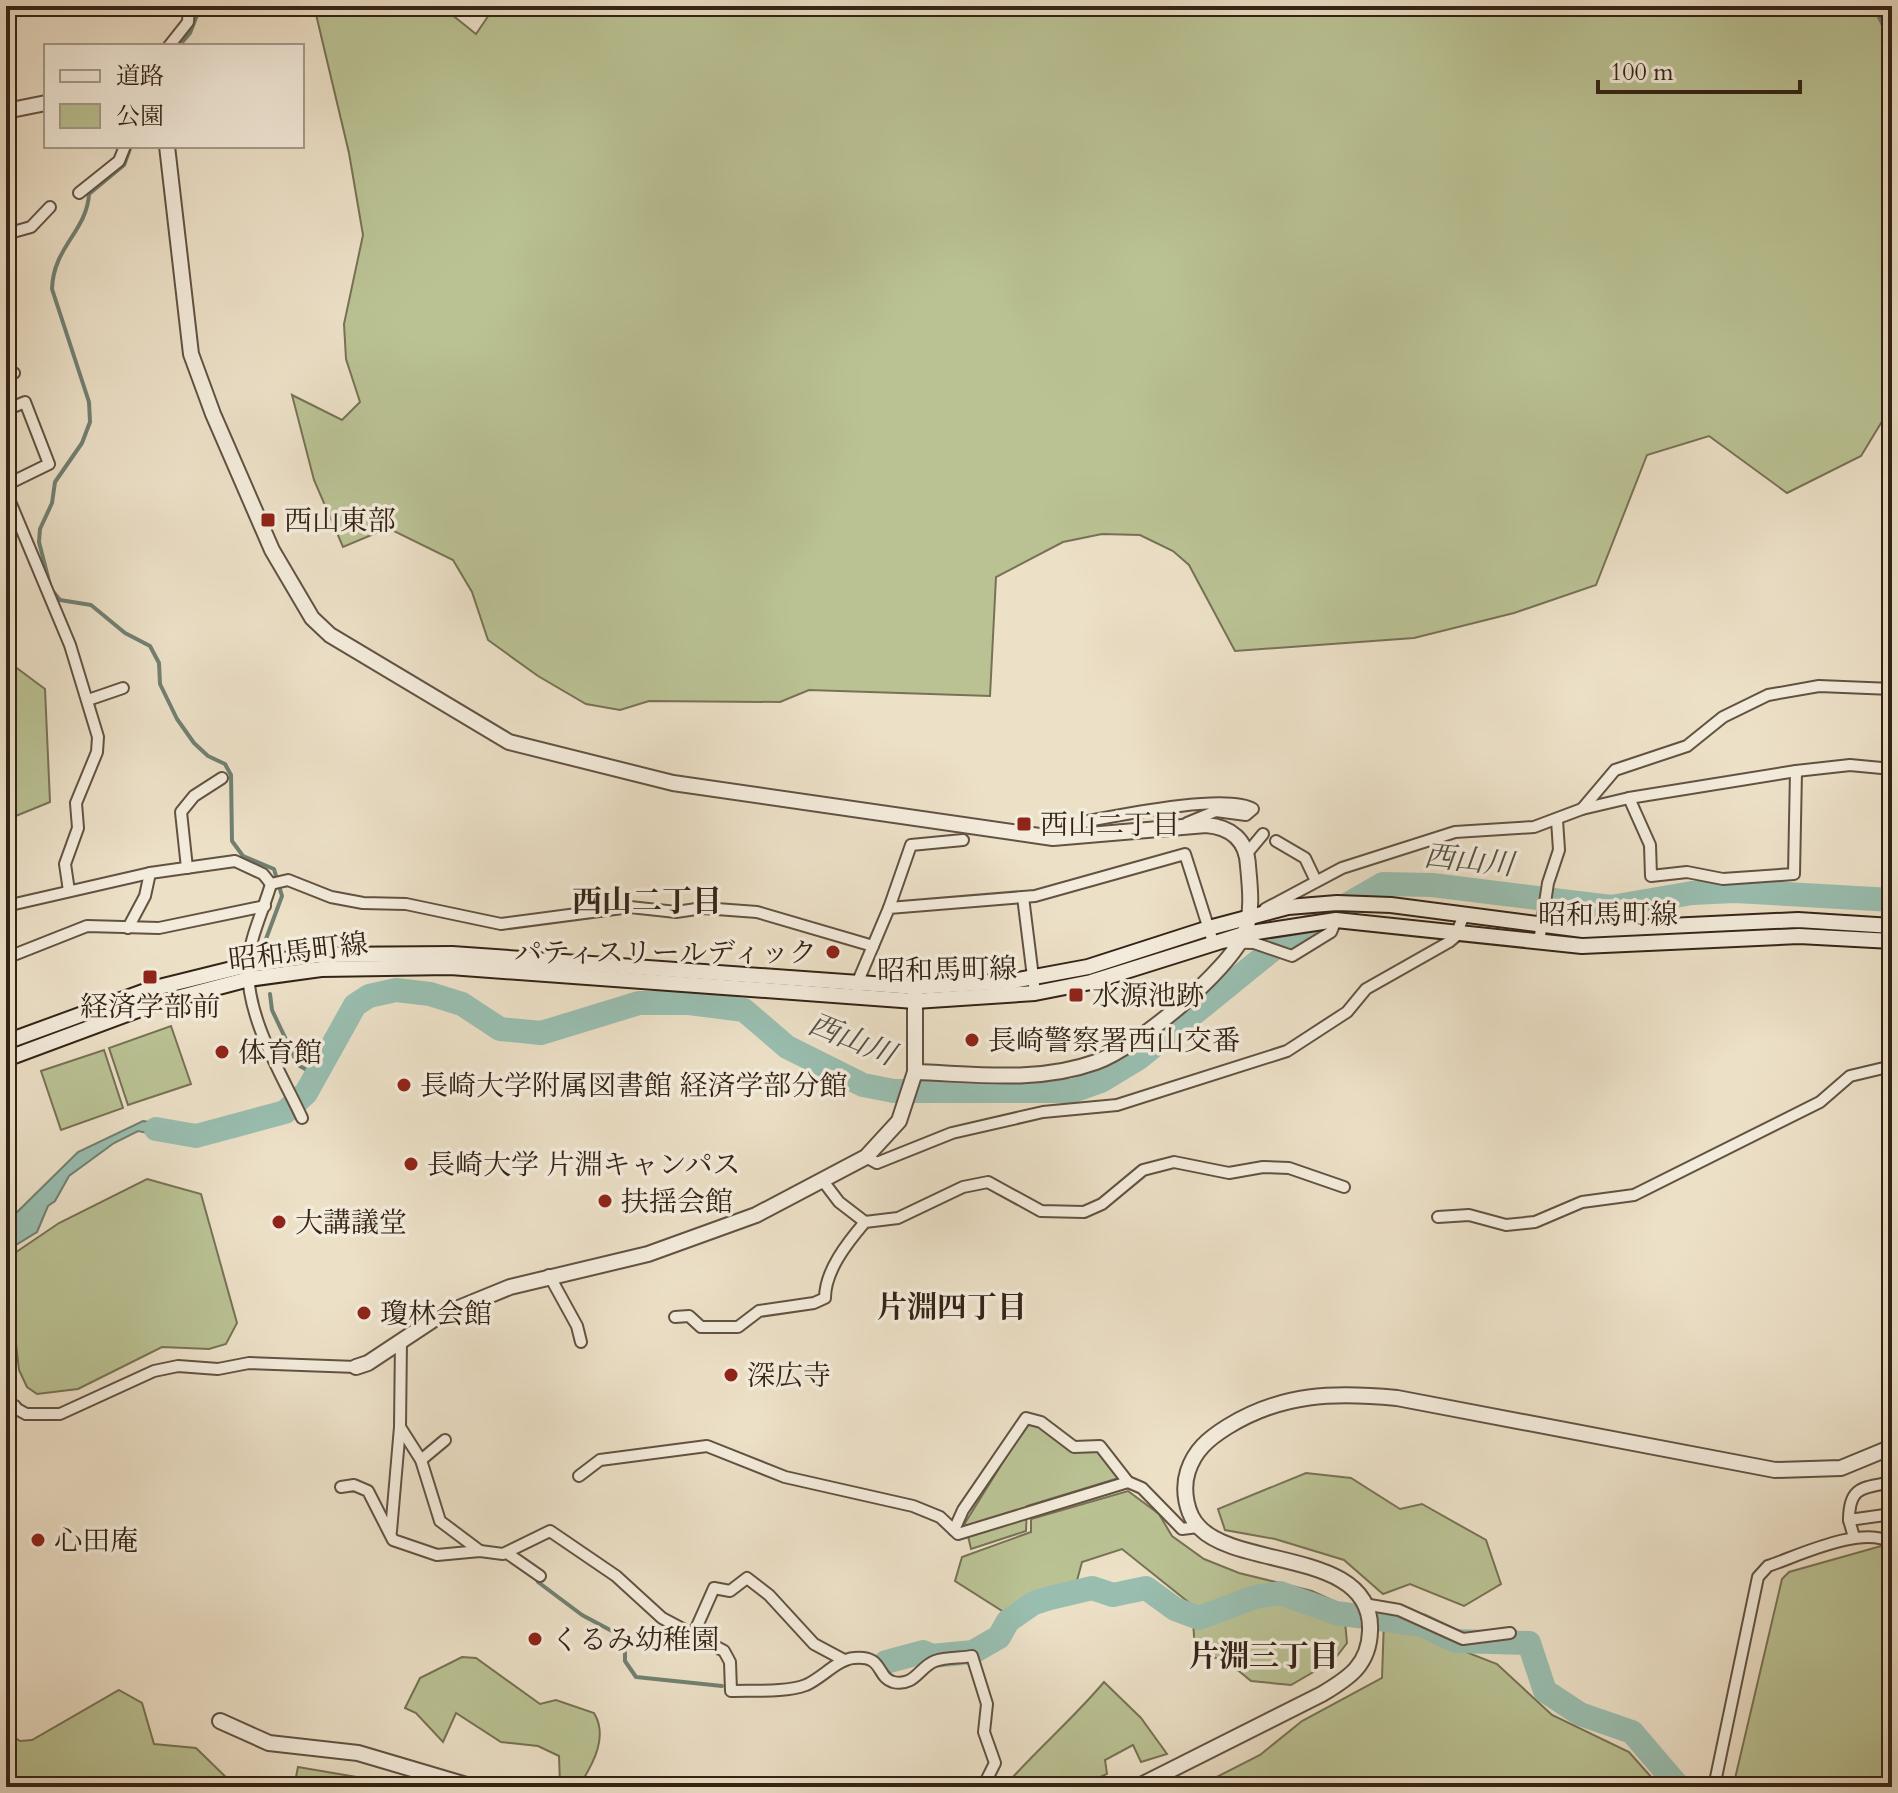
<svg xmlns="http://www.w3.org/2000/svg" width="1898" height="1793" viewBox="0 0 1898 1793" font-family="Cardo,'Noto Serif JP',serif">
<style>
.green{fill:#bac294;stroke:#777255;stroke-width:2}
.water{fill:#99beb0;stroke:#718072;stroke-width:2}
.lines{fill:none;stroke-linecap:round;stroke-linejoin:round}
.stream{stroke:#718072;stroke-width:4}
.river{stroke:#99beb0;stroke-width:24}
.minor-casing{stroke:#625242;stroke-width:14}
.tertiary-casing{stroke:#625242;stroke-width:18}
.secondary-casing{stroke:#342316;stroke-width:18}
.minor{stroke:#f3ebdb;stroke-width:10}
.tertiary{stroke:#f3ebdb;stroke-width:14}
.secondary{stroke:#f3ebdb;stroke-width:14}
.poi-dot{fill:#8f2418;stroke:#f3ebdb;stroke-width:3}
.labels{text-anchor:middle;stroke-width:7;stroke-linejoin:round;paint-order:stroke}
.poi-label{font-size:28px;fill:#342316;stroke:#f3ebdb;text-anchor:start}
.street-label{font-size:28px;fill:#342316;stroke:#f3ebdb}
.water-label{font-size:30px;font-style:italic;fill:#525244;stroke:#f3ebdb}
.neighbourhood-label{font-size:30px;font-weight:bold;fill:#342316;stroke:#f3ebdb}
</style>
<rect width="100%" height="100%" fill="#ece0c7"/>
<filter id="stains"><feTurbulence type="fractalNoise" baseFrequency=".0025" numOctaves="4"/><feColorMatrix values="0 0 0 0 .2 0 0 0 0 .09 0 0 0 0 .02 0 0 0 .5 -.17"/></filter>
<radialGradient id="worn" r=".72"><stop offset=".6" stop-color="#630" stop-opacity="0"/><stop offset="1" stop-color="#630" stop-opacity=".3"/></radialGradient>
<g class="green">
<path d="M314,6H441L476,34L495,6H1892V405L1861,456L1787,493L1709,436L1647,455L1596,585L1514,613L1414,638L1235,651L1189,565L1173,551L1140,535L1102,534L1063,542L996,577L990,696L809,690L780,702L649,701L620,710L586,704L538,676L488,640L472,592L453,560L388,528L343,547L314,480L292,395L342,420L360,402L346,359L344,324L363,235L349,153Z"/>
<path d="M6,660L45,689L50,802L6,820Z"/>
<path d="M171,1026L191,1084L128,1105L109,1048Z"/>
<path d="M104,1050L123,1108L61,1130L41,1071Z"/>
<path d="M147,1179L201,1194L237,1323L226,1344L209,1349L162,1347L78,1389L37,1394L27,1387L19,1370L16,1344L6,1324V1259L59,1223Z"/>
<path d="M1026,1425H1038L1072,1451L1097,1449L1119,1478L1027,1506L1026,1531L971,1549L965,1523Z"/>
<path d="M1306,1473L1351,1478L1400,1509L1422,1504L1486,1540L1501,1584L1464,1606L1410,1584L1383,1594L1344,1560L1275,1539L1225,1530L1218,1509Z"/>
<path d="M1128,1491L1159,1514L1172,1536L1204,1559L1239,1573L1312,1591L1334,1601L1345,1621L1347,1643L1334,1660L1291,1685L1251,1681L1228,1662L1195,1651L1192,1605L1122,1549L1082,1562L1075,1588L1024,1601L1007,1614L955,1581L962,1557L1031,1532V1519Z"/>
<path d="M1881,1546L1892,1552V1787H1733L1782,1579L1789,1572Z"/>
<path d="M1384,1620L1497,1664L1552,1715L1629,1752L1660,1787H1197L1260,1755L1302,1721L1382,1678Z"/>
<path d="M462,1657L476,1658L540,1704L556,1700L594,1713C608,1736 594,1762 581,1783L560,1784L559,1756L538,1746L501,1742L456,1713L443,1742L416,1713L405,1708L420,1678Z"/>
<path d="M1104,1682L1141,1718L1167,1754L1141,1762L1133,1745L1105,1760L1107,1774L1077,1787H1004C1036,1750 1073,1719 1104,1682Z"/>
<path d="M119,1690L142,1703L154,1744L196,1748L236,1787H6V1719L11,1735L20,1741L32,1740Z"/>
<path d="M298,1767L386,1782L399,1787H294Z"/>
</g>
<path class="water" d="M143,1121L186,1128L187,1141L138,1131L114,1143L69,1176L55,1201L48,1206L37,1232L6,1251V1223L78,1152Z"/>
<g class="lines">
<g class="stream">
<path d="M1874,6L1892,45"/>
<path d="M179,46L190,33L197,15"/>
<path d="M131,146L124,165L89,194C87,231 53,247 52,289L89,402L90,422L82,443L55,482L52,503L40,529L39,542L51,589L60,600L91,605L125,633L150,646L159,663L160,684L177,719L194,743L208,756L225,764L231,775L232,841L243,856L274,869L282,896L263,947"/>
<path d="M270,994L272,1010L298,1065L316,1075"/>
<path d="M538,1582L582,1615L625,1638V1661L636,1677L722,1686"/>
</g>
<g class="river">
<path d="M156,1129L196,1136L285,1112L306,1093L355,1005L369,996L396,990L430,994L462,1004L500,1029L541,1033L639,1003H689L744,1010L787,1047L863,1085L894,1091H1073L1101,1081L1139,1058L1282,942L1383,884L1432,885L1611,907L1692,893L1735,891L1892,900"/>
<path d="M886,1662L923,1652L932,1656L973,1652L999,1637L1008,1621L1034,1603L1050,1598L1092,1588L1113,1595L1146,1588L1175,1609L1199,1618L1255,1597L1280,1593L1336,1613L1422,1625L1455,1641L1529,1643L1545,1691L1580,1714L1632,1732L1679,1787"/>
</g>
<defs>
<g id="minor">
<path d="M169,46L188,22L189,6"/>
<path d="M79,193L119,161L125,146"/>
<path d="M6,234L31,227L50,207"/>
<path d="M6,376L14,373"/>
<path d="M6,410L25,402L49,464L6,485"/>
<path d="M6,492L70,645L98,737L97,752L76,803L78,828L65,864L69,891"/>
<path d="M88,700L123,688"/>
<path d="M1629,798L1650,845L1651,876L1687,872L1723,879L1794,874L1796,771"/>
<path d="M1582,809L1615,770L1687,746L1723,717L1768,695L1819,686L1892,689"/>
<path d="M1039,836L1061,826C1097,820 1226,791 1253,809L1246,815L1216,811L1187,823"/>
<path d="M1276,841L1305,858L1316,881"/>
<path d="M1248,852L1263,834"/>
<path d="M187,868L181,812L194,796L222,778"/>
<path d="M271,884L288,880L331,897L363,903L406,904L501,924L630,907L676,912L703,908L757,912L873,946"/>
<path d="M271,884C264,909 248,941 248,967C247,1019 281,1073 302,1118"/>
<path d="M1023,897L1035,993"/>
<path d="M6,906L150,873L235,861L263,874L271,884"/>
<path d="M889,908L911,845L963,840"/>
<path d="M1265,909L1342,868L1455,832L1534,827L1582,809L1629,798L1796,771L1850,765L1892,769"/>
<path d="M128,928L145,896L150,873"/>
<path d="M1539,942L1548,883L1559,850L1557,820"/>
<path d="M6,958L87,926L159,928L265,906"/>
<path d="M856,986L889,908L1035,896L1185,854L1213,942L1254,943L1292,956L1331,932L1336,920"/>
<path d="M6,1012L10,1023L8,1045"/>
<path d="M866,1157L877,1163L952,1133L1043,1112L1117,1105L1287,1051L1347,1012L1366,989L1449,942L1455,937L1464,915"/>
<path d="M823,1181L839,1202L865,1222"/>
<path d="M1438,1217L1469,1215L1506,1225L1535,1222L1582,1202L1634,1195L1820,1102L1850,1076L1892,1066"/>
<path d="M549,1275L577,1326L581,1342"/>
<path d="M675,1317L689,1316L701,1327H738L759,1311L814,1303L825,1298C825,1271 847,1243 865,1222L898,1218L963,1187L988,1182L1041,1211L1084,1212L1102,1204L1143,1170L1174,1162L1229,1173L1263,1167L1289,1168L1344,1187"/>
<path d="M6,1359L8,1404"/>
<path d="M6,1403L26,1414H60L154,1371L178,1366L218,1369L249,1363L356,1367"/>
<path d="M6,1418L15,1406"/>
<path d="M400,1427L421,1460L440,1521L480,1551"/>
<path d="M421,1460L445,1440"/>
<path d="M579,1476L600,1460L707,1446L785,1477L913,1506L940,1517L958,1534L1128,1482"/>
<path d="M341,1487L354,1485L368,1491L393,1540L437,1555L480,1551L503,1554L550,1531L616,1576L662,1618L724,1651L730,1662L731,1691C754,1690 784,1693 806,1685C822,1678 838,1659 854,1658C884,1655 876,1677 893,1682C915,1687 919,1667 935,1661C945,1657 962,1658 972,1656L987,1704L984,1732L995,1763L983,1787"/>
<path d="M1849,1520C1849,1486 1863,1488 1892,1482"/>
<path d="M954,1530L963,1510L1026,1418L1041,1422L1074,1447L1100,1446L1128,1482L1142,1488L1182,1529L1198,1527"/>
<path d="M391,1531L400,1427L401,1341"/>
<path d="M1854,1537L1849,1520L1892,1514"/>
<path d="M507,1553L540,1576"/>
<path d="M1364,1604L1399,1610L1463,1639L1510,1633"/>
<path d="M694,1633L714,1588L730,1591L747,1578L769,1595L814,1644L844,1660"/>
<path d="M1714,1787L1758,1577L1768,1566C1798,1556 1863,1524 1892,1543"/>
</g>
<g id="tertiary">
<path d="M6,111L46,103"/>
<path d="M167,146L191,354L213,414L272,550L312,618L330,635L509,742L673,783L1053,838L1206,825C1231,827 1247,840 1248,866C1250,887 1253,912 1245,932C1229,971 1136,1048 1096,1062C1038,1083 976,1074 915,1072"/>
<path d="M356,1367L368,1363L439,1316L510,1287L648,1254L756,1215L866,1157L899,1121L915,1072V992"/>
<path d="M220,1721L269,1743L358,1753L473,1787"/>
<path d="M1137,1787L1322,1694C1349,1678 1369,1665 1370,1631C1374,1550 1240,1569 1200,1528C1186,1515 1182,1489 1188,1471C1195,1450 1208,1439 1227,1427C1282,1393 1334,1392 1397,1398L1775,1470L1841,1468L1892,1447"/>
</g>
<g id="secondary">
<path d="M6,1042L151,989L248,965L319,955L452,954L915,987L1013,981L1088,967L1209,928L1288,907L1337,903L1391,905L1583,930L1798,920L1892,926"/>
<path d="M6,1059L154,1004L249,979L321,969L450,967L915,1001L1035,993L1091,982L1244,934L1336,920L1582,946L1799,936L1892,941"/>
</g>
</defs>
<use href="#minor" class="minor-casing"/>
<use href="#tertiary" class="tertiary-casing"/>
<use href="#secondary" class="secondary-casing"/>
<use href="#minor" class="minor"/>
<use href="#tertiary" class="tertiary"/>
<use href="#secondary" class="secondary"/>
</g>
<g class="poi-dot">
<rect x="260" y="512" width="16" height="16" rx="4"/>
<rect x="1016" y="816" width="16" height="16" rx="4"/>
<circle cx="833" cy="952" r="8"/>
<rect x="142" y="969" width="16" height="16" rx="4"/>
<rect x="1068" y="987" width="16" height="16" rx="4"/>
<circle cx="972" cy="1040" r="8"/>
<circle cx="222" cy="1052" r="8"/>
<circle cx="404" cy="1085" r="8"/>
<circle cx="411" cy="1164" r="8"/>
<circle cx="605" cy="1201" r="8"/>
<circle cx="279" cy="1222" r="8"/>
<circle cx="364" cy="1313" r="8"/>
<circle cx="731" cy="1375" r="8"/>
<circle cx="38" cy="1540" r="8"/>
<circle cx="535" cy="1639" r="8"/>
</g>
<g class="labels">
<g class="poi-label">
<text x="284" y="530">西山東部</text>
<text x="1040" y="834">西山二丁目</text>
<text x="817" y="962" text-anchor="end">パティスリールディック</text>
<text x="1092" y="1005">水源池跡</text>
<text x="150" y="1016" text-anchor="middle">経済学部前</text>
<text x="988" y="1050">長崎警察署西山交番</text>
<text x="238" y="1062">体育館</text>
<text x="420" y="1095">長崎大学附属図書館 経済学部分館</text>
<text x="427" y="1174">長崎大学 片淵キャンパス</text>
<text x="621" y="1211">扶揺会館</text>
<text x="295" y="1232">大講議堂</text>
<text x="380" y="1323">瓊林会館</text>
<text x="747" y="1385">深広寺</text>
<text x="54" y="1550">心田庵</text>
<text x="551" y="1649">くるみ幼稚園</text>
</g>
<g class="street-label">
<text x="1608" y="924">昭和馬町線</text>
<text transform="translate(298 951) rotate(-7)" y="10">昭和馬町線</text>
<text transform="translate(947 969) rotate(-1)" y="10">昭和馬町線</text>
</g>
<g class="water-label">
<text transform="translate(1469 860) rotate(6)" y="10">西山川</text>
<text transform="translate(852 1039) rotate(22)" y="10">西山川</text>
</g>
<g class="neighbourhood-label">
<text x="647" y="911">西山二丁目</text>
<text x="952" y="1317">片淵四丁目</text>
<text x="1264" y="1666">片淵三丁目</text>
</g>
</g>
<rect width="1898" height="1793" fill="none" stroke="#ece0c7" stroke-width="32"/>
<rect x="8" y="8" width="1882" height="1777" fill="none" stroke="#342316" stroke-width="4"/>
<rect x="16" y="16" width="1866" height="1761" fill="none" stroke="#342316" stroke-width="2"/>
<rect x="44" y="44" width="260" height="104" fill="#f3ebdb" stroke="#a79b8c" stroke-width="2"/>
<rect x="60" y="70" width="40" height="12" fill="#f3ebdb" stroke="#a79b8c" stroke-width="2"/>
<text x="116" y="84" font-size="24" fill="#342316">道路</text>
<rect x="60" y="104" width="40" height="24" fill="#bac294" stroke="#a79b8c" stroke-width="2"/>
<text x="116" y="124" font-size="24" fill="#342316">公園</text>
<path d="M1598 80v12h202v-12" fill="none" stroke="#342316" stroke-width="4"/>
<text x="1610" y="80" font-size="24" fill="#342316" stroke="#f3ebdb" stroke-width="6" paint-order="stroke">100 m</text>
<rect width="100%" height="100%" filter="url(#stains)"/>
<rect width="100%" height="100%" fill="url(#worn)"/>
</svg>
